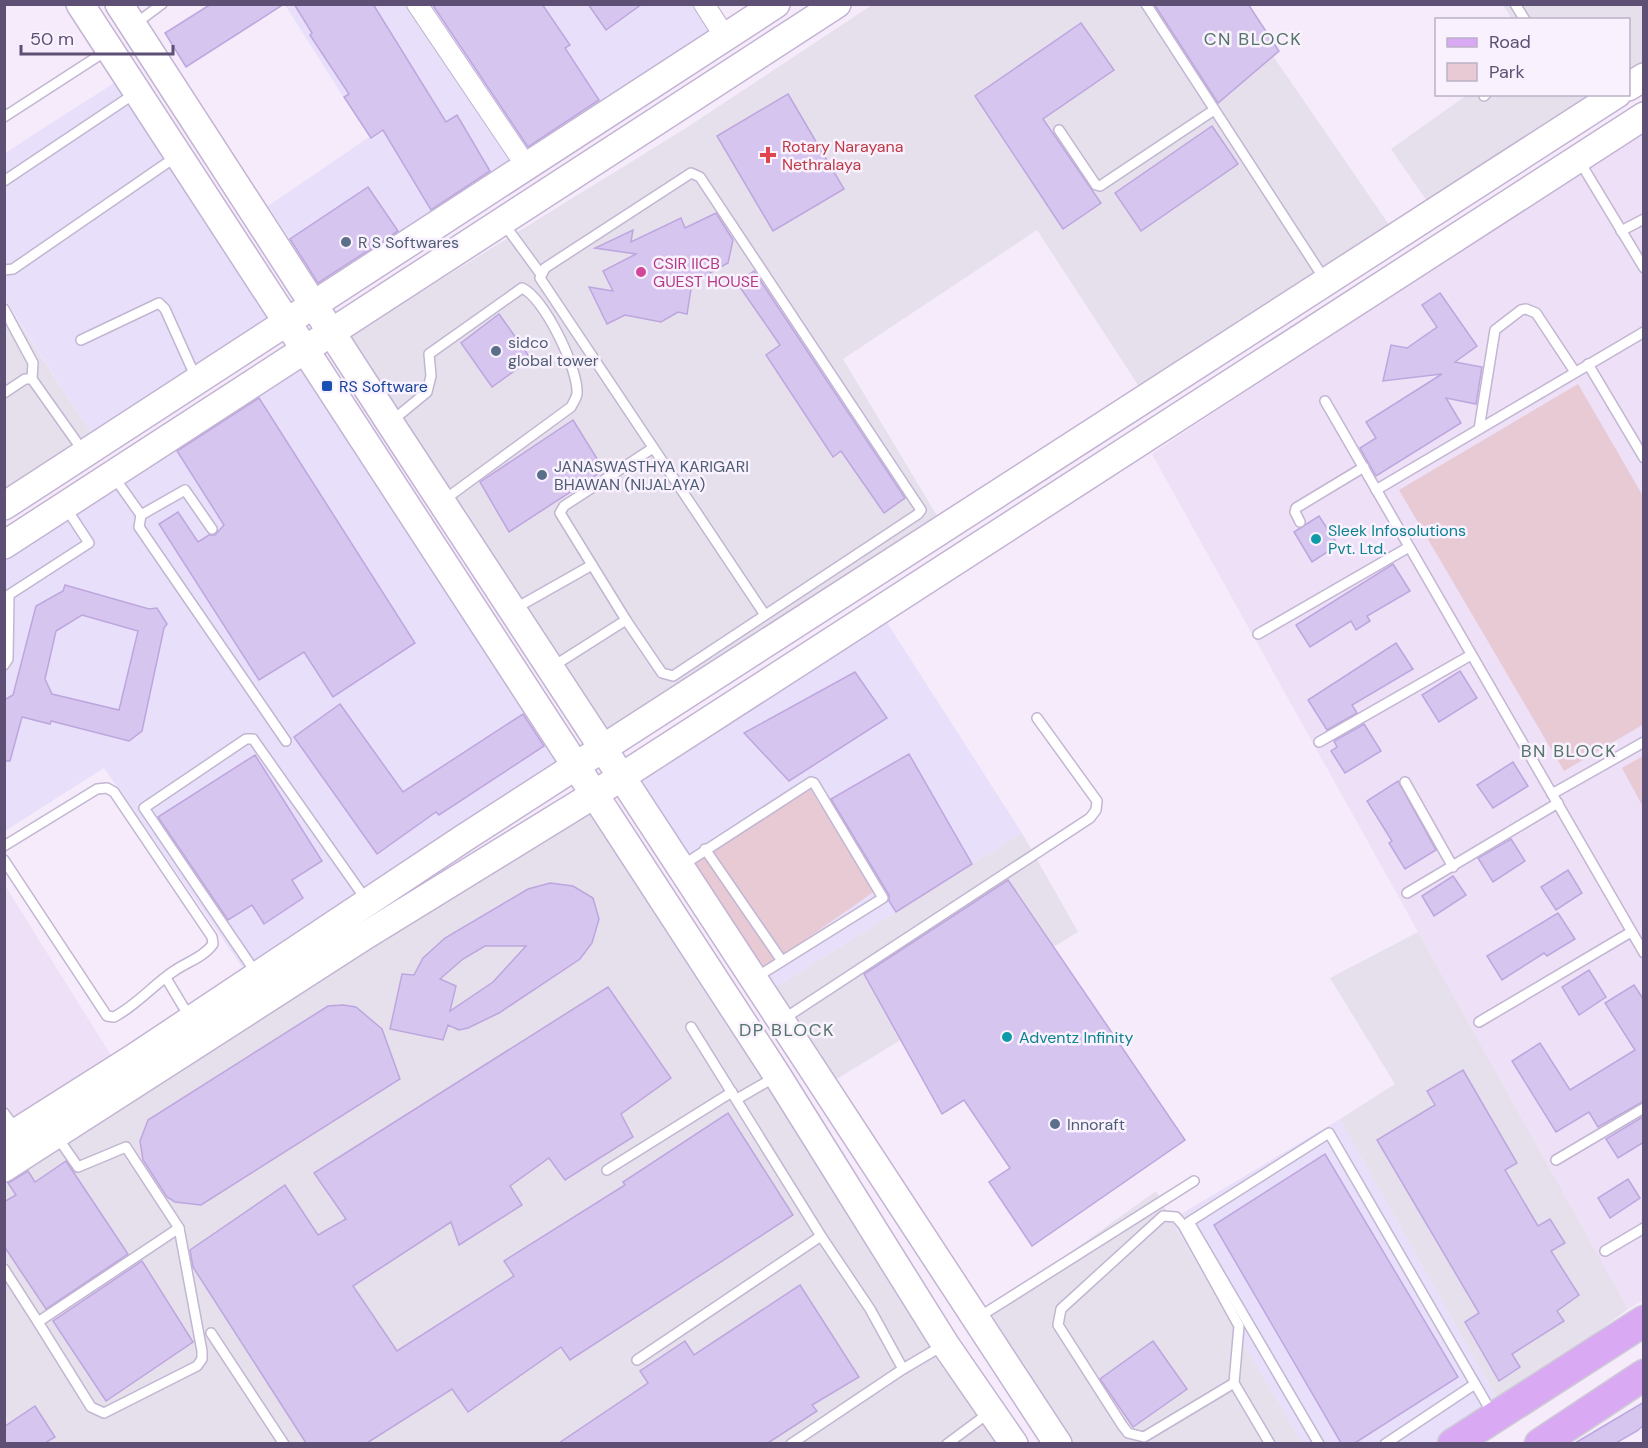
<svg xmlns="http://www.w3.org/2000/svg" width="1648" height="1448" viewBox="0 0 1648 1448" font-family="'DM Sans',sans-serif">
<style>
.residential{fill:#ede0f7}
.commercial{fill:#e8e0fa}
.industrial{fill:#e5e0eb}
.green{fill:#e8cad5}
.building{fill:#d6c5ee;stroke:#bda6df;stroke-width:1.5;fill-rule:evenodd}
.lines{fill:none;stroke-linecap:round;stroke-linejoin:round}
.lane-casing{stroke:#c2b6d2;stroke-width:12}
.street-casing{stroke:#c2b6d2;stroke-width:22}
.secondary-casing{stroke:#c3b4d4;stroke-width:30}
.primary-casing{stroke:#cecad5;stroke-width:33}
.lane{stroke:#fff;stroke-width:9}
.street{stroke:#fff;stroke-width:20}
.secondary{stroke:#fff;stroke-width:27}
.primary{stroke:#d9aaf3;stroke-width:30}
.health-dot{fill:#e0444e;stroke:#f9f1fe;stroke-width:2}
.service-dot{fill:#5c6f8a;stroke:#f9f1fe;stroke-width:2}
.hotel-dot{fill:#d1479c;stroke:#f9f1fe;stroke-width:2}
.transit-dot{fill:#1a4fb4;stroke:#f9f1fe;stroke-width:2}
.culture-dot{fill:#0f9aa8;stroke:#f9f1fe;stroke-width:2}
.labels{text-anchor:middle;stroke-width:5;stroke-linejoin:round;paint-order:stroke}
.health-label{font-size:16px;fill:#be3a42;stroke:#f9f1fe;text-anchor:start}
.service-label{font-size:16px;fill:#4e5e75;stroke:#f9f1fe;text-anchor:start}
.hotel-label{font-size:16px;fill:#b23c85;stroke:#f9f1fe;text-anchor:start}
.transit-label{font-size:16px;fill:#164399;stroke:#f9f1fe;text-anchor:start}
.culture-label{font-size:16px;fill:#0d838f;stroke:#f9f1fe;text-anchor:start}
.neighbourhood-label{font-size:18px;letter-spacing:1.5px;fill:#55756b;stroke:#f9f1fe}
</style>
<rect width="100%" height="100%" fill="#f5ebfb"/>
<g class="residential">
<path d="M1643,127L1644,1300L1628,1309L1152,454Z"/>
<path d="M4,884L112,1057L4,1127Z"/>
</g>
<g class="commercial">
<path d="M285,5H693L712,33L323,290L268,206L369,137Z"/>
<path d="M114,83L275,322L93,436L5,299V153Z"/>
<path d="M303,363L569,765L245,971L104,768L5,831V554Z"/>
<path d="M884,618L1022,833L767,993L633,781Z"/>
<path d="M1340,1119L1500,1404L1434,1443H1302L1171,1220Z"/>
</g>
<g class="industrial">
<path d="M872,5H1238L1392,229L1142,391L1037,230L843,359L939,519L609,732L348,337L686,128Z"/>
<path d="M1503,5H1643V68L1629,77L1628,20L1512,19Z"/>
<path d="M1467,95H1602L1431,207L1391,149Z"/>
<path d="M4,299L93,436L4,495Z"/>
<path d="M589,806L1006,1444H5V1178Z"/>
<path d="M1022,833L1078,932L830,1083L767,993Z"/>
<path d="M1418,932L1628,1309L1500,1404L1340,1119L1395,1084L1330,978Z"/>
<path d="M1156,1191L1171,1220L1302,1443H1074L989,1311Z"/>
</g>
<g class="green">
<path d="M1578,384L1643,496L1644,724L1564,771L1399,490Z"/>
<path d="M1643,756V807L1622,768Z"/>
<path d="M809,787L875,891L762,970L695,864Z"/>
</g>
<g class="building">
<path d="M211,4H284L186,67L165,33Z"/>
<path d="M294,4H373L446,122L457,115L490,171L431,210L383,130L371,138L344,97L349,94L310,35L312,33Z"/>
<path d="M432,4H542L570,45L565,48L599,100L528,147Z"/>
<path d="M588,4H642L606,30Z"/>
<path d="M1154,4H1248L1279,51L1218,103Z"/>
<path d="M1081,23L1114,70L1043,119L1101,203L1063,229L975,96Z"/>
<path d="M788,94L844,189L773,231L717,136Z"/>
<path d="M1212,126L1238,164L1141,231L1115,193Z"/>
<path d="M368,187L398,231L318,283L290,239Z"/>
<path d="M716,213L733,240L728,263L692,283L687,314L678,312L661,322L625,315L607,324L589,287L613,291L603,271L636,254L595,248L633,230L631,242L681,218L685,228Z"/>
<path d="M754,271L905,498L884,513L841,451L833,457L766,355L780,345L737,283Z"/>
<path d="M1440,293L1477,346L1455,362L1482,367L1476,404L1446,398L1461,423L1376,476L1360,448L1376,438L1366,422L1442,374L1383,381L1391,345L1407,348L1437,327L1422,305Z"/>
<path d="M499,314L531,359L492,387L461,343Z"/>
<path d="M259,398L415,643L333,697L304,652L259,680L159,524L178,512L198,542L209,535H215L224,525L177,451Z"/>
<path d="M573,420L604,470L509,532L480,482Z"/>
<path d="M1319,516L1338,545L1312,562L1294,532Z"/>
<path d="M1393,564L1410,591L1367,616L1370,621L1356,630L1351,621L1310,647L1296,625Z"/>
<path d="M65,585L149,609L157,608L167,624L164,628L142,731L129,741L51,721L50,724L22,717L10,761H4V700L13,695L36,606L63,591ZM82,615L138,631L119,710L52,694L45,679L56,631Z"/>
<path d="M1396,643L1413,669L1352,705L1357,713L1327,730L1308,700Z"/>
<path d="M1460,671L1477,698L1439,722L1422,695Z"/>
<path d="M855,672L887,718L789,781L744,733Z"/>
<path d="M340,704L403,792L523,714L544,746L439,815L436,812L377,854L294,737Z"/>
<path d="M1364,724L1381,751L1345,773L1331,751L1337,747L1334,741Z"/>
<path d="M909,754L972,864L896,912L889,901V895L831,799Z"/>
<path d="M255,755L322,861L292,880L303,898L264,924L252,905L228,920L158,817Z"/>
<path d="M1513,762L1528,786L1493,808L1477,785Z"/>
<path d="M1398,781L1436,850L1405,869L1389,843L1392,841L1367,801Z"/>
<path d="M1511,839L1525,861L1493,882L1478,858Z"/>
<path d="M1568,870L1582,893L1556,910L1541,887Z"/>
<path d="M1453,876L1466,895L1434,916L1422,896Z"/>
<path d="M1008,880L1185,1140L1032,1246L989,1182L1010,1168L964,1100L942,1114L864,974Z"/>
<path d="M550,883L573,886L593,898L599,919L592,943L580,959L499,1013L468,1028L459,1030L448,1025L443,1040L390,1029L402,974L414,975L423,958L445,938L528,889ZM485,946H526L493,982L450,1011L456,986L440,979L463,959Z"/>
<path d="M1558,913L1575,939L1547,956L1544,953L1502,980L1487,956Z"/>
<path d="M1589,970L1606,997L1579,1015L1562,987Z"/>
<path d="M1634,985L1644,1000V1101L1598,1127L1589,1112L1556,1132L1512,1061L1540,1043L1570,1090L1635,1050L1605,1003Z"/>
<path d="M608,987L671,1078L621,1114L633,1137L565,1180L549,1158L510,1186L522,1205L459,1245L451,1222L353,1286L397,1351L514,1276L504,1261L625,1185L623,1182L728,1113L793,1215L570,1360L561,1347L468,1412L452,1389L367,1443H306L193,1267L190,1250L285,1185L318,1235L346,1219L314,1173Z"/>
<path d="M343,1005L356,1007L382,1029L400,1079L201,1205L175,1202L167,1197L143,1160L140,1141L148,1120L328,1006Z"/>
<path d="M1463,1070L1517,1163L1505,1170L1538,1226L1550,1219L1565,1243L1551,1251L1579,1295L1557,1311L1564,1321L1512,1354L1520,1367L1499,1381L1465,1322L1479,1313L1377,1140L1435,1105L1427,1091Z"/>
<path d="M1644,1116V1142L1618,1158L1606,1139Z"/>
<path d="M1325,1154L1458,1377L1355,1443H1341L1214,1225Z"/>
<path d="M66,1161L128,1254L46,1309L4,1246V1202L16,1195L8,1183L28,1171L35,1182Z"/>
<path d="M1628,1179L1640,1198L1610,1218L1598,1198Z"/>
<path d="M142,1261L193,1342L106,1401L53,1321Z"/>
<path d="M800,1285L859,1377L812,1405L817,1411L768,1443H559L648,1383L640,1371L685,1341L694,1355Z"/>
<path d="M1153,1341L1187,1389L1133,1427L1100,1379Z"/>
<path d="M1644,1402V1425L1637,1431L1616,1443H1575Z"/>
<path d="M35,1406L55,1437L45,1443H4V1427Z"/>
</g>
<g class="lines">
<defs>
<g id="lane">
<path d="M1146,4L1325,280"/>
<path d="M1515,4L1525,20"/>
<path d="M135,24L162,4"/>
<path d="M1484,96L1486,94"/>
<path d="M4,117L106,51"/>
<path d="M1059,130L1096,185L1100,186L1214,110"/>
<path d="M1580,162L1644,268"/>
<path d="M4,181L134,94"/>
<path d="M504,224L540,273"/>
<path d="M1621,231L1644,219"/>
<path d="M4,270L13,269L177,156"/>
<path d="M4,309L33,363L32,379"/>
<path d="M81,340L159,303L165,309L196,378"/>
<path d="M1588,364L1644,458"/>
<path d="M4,393L25,379H32L83,451"/>
<path d="M1325,401L1644,953"/>
<path d="M393,420L427,392L431,376L429,354L522,288C544,297 579,370 577,394C576,399 573,403 571,407L444,500"/>
<path d="M1479,429L1495,330L1521,310L1526,309L1536,313L1575,372"/>
<path d="M114,477L141,515L185,490L212,529"/>
<path d="M1376,490L1644,332"/>
<path d="M141,515L139,527L286,741"/>
<path d="M1300,522L1295,512L1296,508L1364,467"/>
<path d="M4,598L89,543L66,508"/>
<path d="M516,608L592,565"/>
<path d="M626,620L560,513L564,506L653,448"/>
<path d="M1258,634L1409,547"/>
<path d="M4,665L8,659L9,595"/>
<path d="M552,667L626,620L662,673L673,676L918,514L921,510L700,177L691,173L545,268L540,278L765,615"/>
<path d="M1319,742L1471,655"/>
<path d="M1405,782L1453,867"/>
<path d="M1552,794L1644,742"/>
<path d="M4,846L97,789L107,788L114,792L212,937L213,944C204,957 187,962 174,971C153,985 137,1005 114,1017L107,1016L4,860"/>
<path d="M705,849L782,961"/>
<path d="M683,865L811,782L814,783L883,898L755,978"/>
<path d="M1407,893L1558,803"/>
<path d="M256,973L144,808L246,739H253L367,901"/>
<path d="M166,978L190,1018"/>
<path d="M782,1020L1090,818L1096,810L1097,801L1037,718"/>
<path d="M1479,1022L1631,932"/>
<path d="M691,1027L821,1236L870,1309L903,1369L791,1444"/>
<path d="M737,1099L775,1077"/>
<path d="M4,1113L15,1128"/>
<path d="M1556,1160L1644,1108"/>
<path d="M607,1170L732,1092"/>
<path d="M1605,1251L1644,1228"/>
<path d="M4,1269L38,1322L179,1228L126,1147L78,1167L58,1138"/>
<path d="M979,1317L1194,1181"/>
<path d="M38,1322L91,1407L104,1413L197,1366L202,1359V1351L179,1228"/>
<path d="M211,1333L284,1444"/>
<path d="M637,1360L821,1236"/>
<path d="M903,1369L942,1346"/>
<path d="M1234,1383L1144,1437L1128,1433L1122,1425L1058,1325L1061,1309L1163,1216L1176,1217L1183,1225L1239,1326L1234,1383L1270,1444"/>
<path d="M947,1444L990,1412"/>
<path d="M1319,1444L1189,1222L1329,1133L1492,1413"/>
<path d="M1385,1444L1475,1384"/>
</g>
<g id="street">
<path d="M417,4L527,167"/>
<path d="M704,4L725,37"/>
</g>
<g id="secondary">
<path d="M80,4L777,1075L945,1344L1014,1444"/>
<path d="M119,4L390,423L1058,1444"/>
<path d="M1628,87L1644,77"/>
<path d="M4,506L776,4"/>
<path d="M4,545L837,4"/>
<path d="M4,1140L132,1059L464,838L1617,94"/>
<path d="M4,1168L363,937L595,794L1644,116"/>
</g>
<g id="primary">
<path d="M1453,1444L1644,1321"/>
<path d="M1540,1444L1644,1375"/>
</g>
</defs>
<use href="#lane" class="lane-casing"/>
<use href="#street" class="street-casing"/>
<use href="#secondary" class="secondary-casing"/>
<use href="#primary" class="primary-casing"/>
<use href="#lane" class="lane"/>
<use href="#street" class="street"/>
<use href="#secondary" class="secondary"/>
<use href="#primary" class="primary"/>
</g>
<path class="health-dot" d="M765 146h6v6h6v6h-6v6h-6v-6h-6v-6h6z"/>
<g class="service-dot">
<circle cx="346" cy="242" r="6"/>
<circle cx="496" cy="351" r="6"/>
<circle cx="542" cy="475" r="6"/>
<circle cx="1055" cy="1124" r="6"/>
</g>
<circle class="hotel-dot" cx="641" cy="272" r="6"/>
<rect class="transit-dot" x="321" y="380" width="12" height="12" rx="3"/>
<g class="culture-dot">
<circle cx="1316" cy="539" r="6"/>
<circle cx="1007" cy="1037" r="6"/>
</g>
<g class="labels">
<g class="health-label">
<text x="782" y="152">Rotary Narayana<tspan x="782" dy="18">Nethralaya</tspan></text>
</g>
<g class="service-label">
<text x="358" y="248">R S Softwares</text>
<text x="508" y="348">sidco<tspan x="508" dy="18">global tower</tspan></text>
<text x="554" y="472">JANASWASTHYA KARIGARI<tspan x="554" dy="18">BHAWAN (NIJALAYA)</tspan></text>
<text x="1067" y="1130">Innoraft</text>
</g>
<g class="hotel-label">
<text x="653" y="269">CSIR IICB<tspan x="653" dy="18">GUEST HOUSE</tspan></text>
</g>
<g class="transit-label">
<text x="339" y="392">RS Software</text>
</g>
<g class="culture-label">
<text x="1328" y="536">Sleek Infosolutions<tspan x="1328" dy="18">Pvt. Ltd.</tspan></text>
<text x="1019" y="1043">Adventz Infinity</text>
</g>
<g class="neighbourhood-label">
<text x="1253" y="45">CN BLOCK</text>
<text x="1569" y="757">BN BLOCK</text>
<text x="787" y="1036">DP BLOCK</text>
</g>
</g>
<rect width="1648" height="1448" fill="none" stroke="#5d5074" stroke-width="12"/>
<rect x="1435" y="18" width="195" height="78" fill="#f9f1fe" stroke="#bbb1c7" stroke-width="1.5"/>
<rect x="1447" y="38" width="30" height="9" fill="#d9aaf3" stroke="#bbb1c7" stroke-width="1.5"/>
<text x="1489" y="48" font-size="18" fill="#5d5074">Road</text>
<rect x="1447" y="63" width="30" height="18" fill="#e8cad5" stroke="#bbb1c7" stroke-width="1.5"/>
<text x="1489" y="78" font-size="18" fill="#5d5074">Park</text>
<path d="M21 45v9h152v-9" fill="none" stroke="#5d5074" stroke-width="3"/>
<text x="30" y="45" font-size="18" fill="#5d5074" stroke="#f9f1fe" stroke-width="4.5" paint-order="stroke">50 m</text>
</svg>
